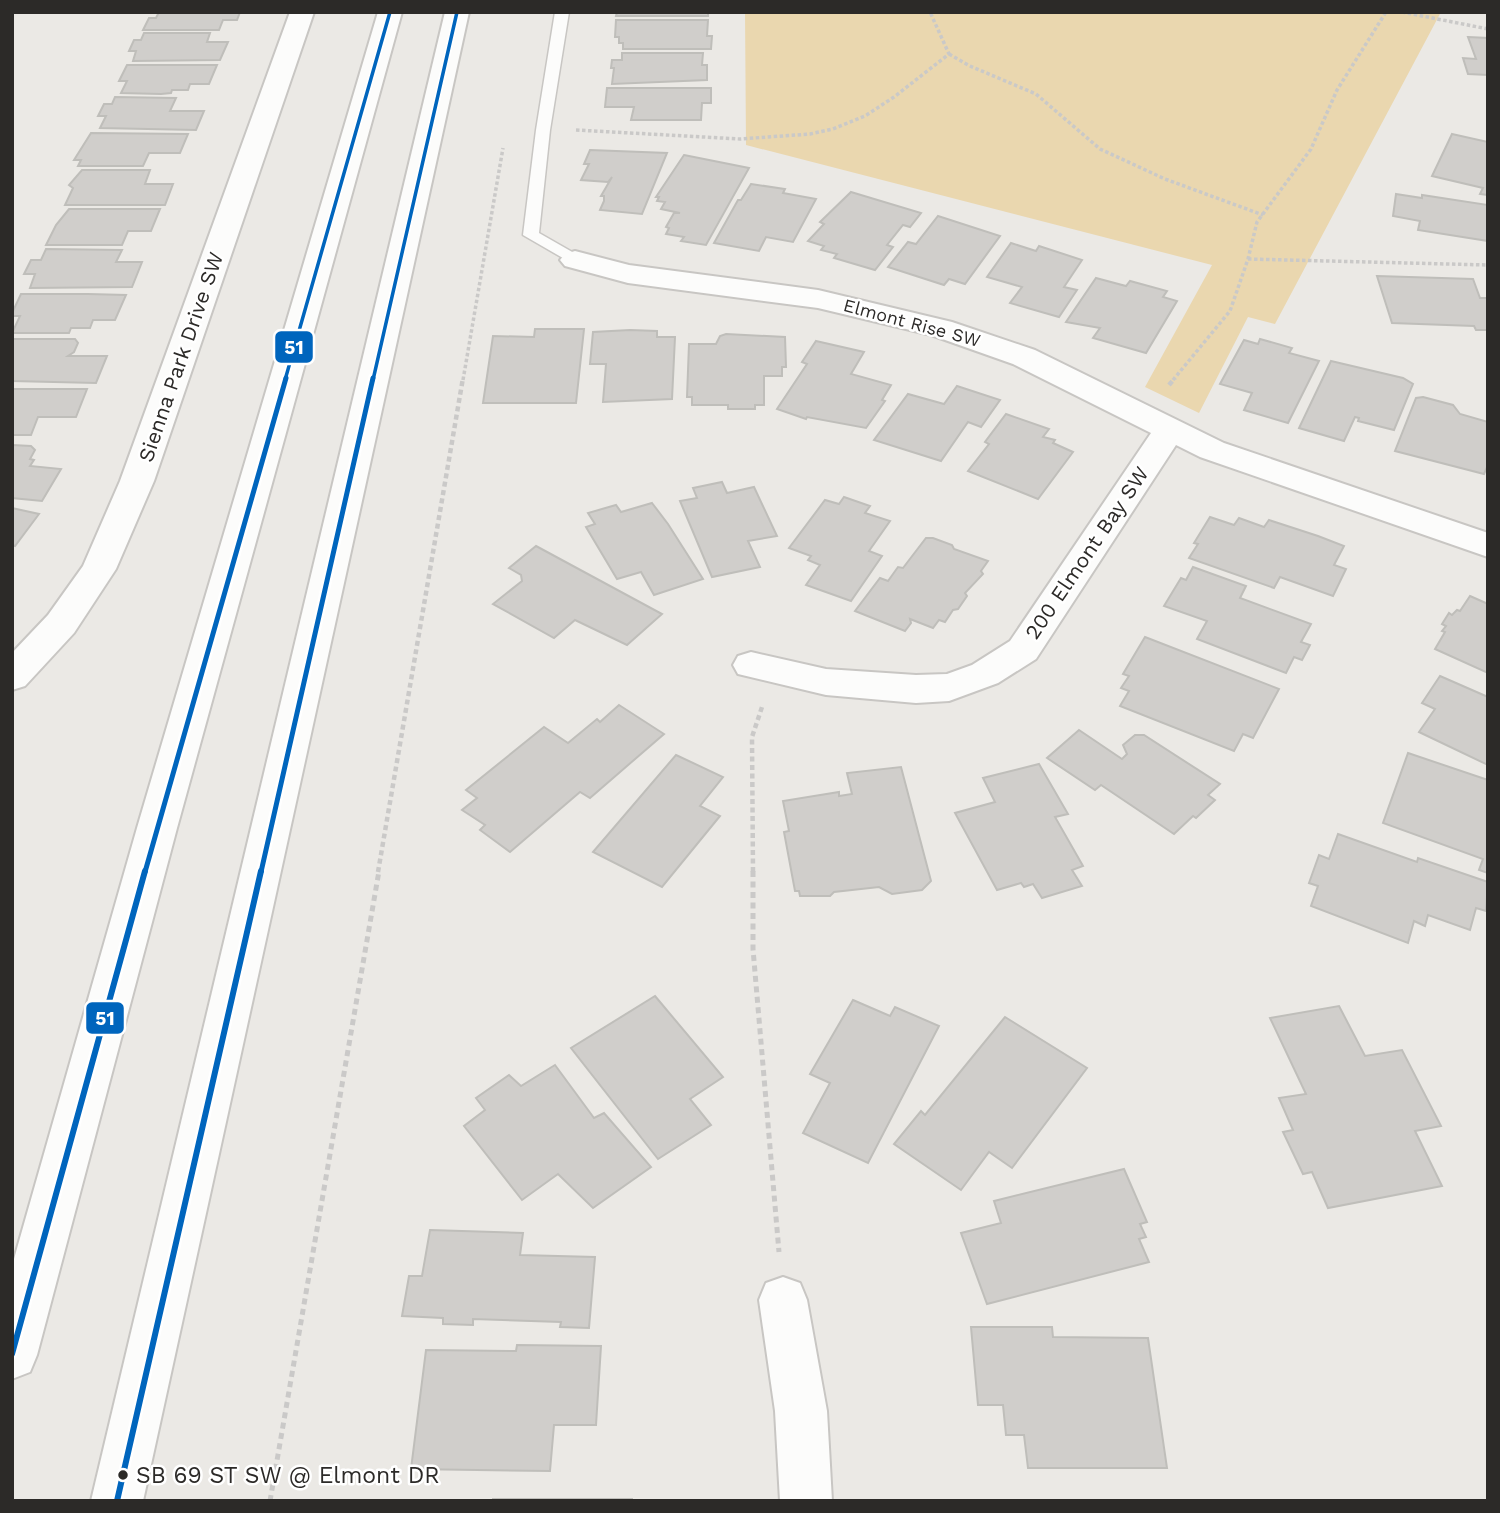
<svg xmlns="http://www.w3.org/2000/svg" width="1500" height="1513" viewBox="0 0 1500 1513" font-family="'Work Sans',sans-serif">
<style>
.green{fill:#ead7af}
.building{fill:#d0cecb;stroke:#bfbeba;stroke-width:2}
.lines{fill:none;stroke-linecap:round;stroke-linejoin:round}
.service-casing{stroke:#c8c6c3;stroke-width:3}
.minor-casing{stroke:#c8c6c3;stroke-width:4}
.secondary-casing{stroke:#c8c6c3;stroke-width:4}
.path-far2{stroke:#cac9c8;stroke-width:3.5;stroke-dasharray:3.5 2.5;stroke-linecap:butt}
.path-far1{stroke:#cac9c8;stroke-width:4.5;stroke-dasharray:5 3.5;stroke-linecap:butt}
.path{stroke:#cac9c8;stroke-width:5;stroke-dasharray:6 4.5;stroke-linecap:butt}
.service{fill:#fcfcfb;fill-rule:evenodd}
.minor{fill:#fcfcfb;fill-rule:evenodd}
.secondary{fill:#fcfcfb;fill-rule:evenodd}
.bus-1-far2-casing{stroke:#fff;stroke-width:7}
.bus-1-far1-casing{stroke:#fff;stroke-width:10}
.bus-1-casing{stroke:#fff;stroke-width:11}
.bus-1-far2{stroke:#0065bd;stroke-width:3.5}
.bus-1-far1{stroke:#0065bd;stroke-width:5}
.bus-1{stroke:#0065bd;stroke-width:6}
.bus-dot{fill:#2c2a28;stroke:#fff;stroke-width:2.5}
.labels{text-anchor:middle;stroke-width:5;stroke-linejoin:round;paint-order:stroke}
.far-street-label{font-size:18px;fill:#2c2a28;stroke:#fff}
.street-label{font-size:21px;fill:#2c2a28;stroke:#fff}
.near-bus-label{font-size:23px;fill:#2c2a28;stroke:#fff;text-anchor:start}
.line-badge{stroke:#fff;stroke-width:2.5}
.badge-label{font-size:19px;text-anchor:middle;font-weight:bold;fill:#fff}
</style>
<rect width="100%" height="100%" fill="#ebe9e5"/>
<path class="green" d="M745,12H1441L1275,324L1248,317L1199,413L1145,387L1212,265L746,145Z"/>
<g class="building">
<path d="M159,12H240L237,20H223L219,30H143L149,18H156Z"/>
<path d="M617,12H708V16H616Z"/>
<path d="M616,20H708L707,36H712L711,49H623V43H619V37H615Z"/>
<path d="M144,33H210L207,42H228L220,60L133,61L136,51H129L134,40H141Z"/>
<path d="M1468,37L1488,38V75L1468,74L1463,58L1476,59Z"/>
<path d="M622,53H703L702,65H707V80L612,84L614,68H611L612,60H622Z"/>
<path d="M127,65H217L209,84H190L188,90H172L171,93L161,94L121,93L127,81H119Z"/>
<path d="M607,88H711V103H702L701,120H631L634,107H605Z"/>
<path d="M115,97L176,98L170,111H204L196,130L100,128L106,116H98L104,104H112Z"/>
<path d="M91,133L188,134L180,153H149L143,166H78L81,160H74Z"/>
<path d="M1452,134L1488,142V195L1480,194L1483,188L1432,176Z"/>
<path d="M590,150L667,153L642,214L600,210L604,201V196H601L612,177L608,182L581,180L589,164H584Z"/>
<path d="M684,155L749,168L706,245L681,241L684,237L666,234L669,228L666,227L674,213H680L661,209L665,202L657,201L659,197H656Z"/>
<path d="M82,170H150L145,184H173L165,205H65L73,188L69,185Z"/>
<path d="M751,184L785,189L783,193L816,199L793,242L766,237L759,251L714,243L738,200H741Z"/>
<path d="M851,192L921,213L910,227L903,225L887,245L893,247L875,270L834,258L837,254L821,250L824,246L808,241L824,224L820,222Z"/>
<path d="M1396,194L1422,198V195L1488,205V241L1418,230L1420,221L1393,216Z"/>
<path d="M69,209H160L151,231H128L122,245H46L56,225Z"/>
<path d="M938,216L1000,236L965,284L949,279L944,285L888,267L908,242L916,244Z"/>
<path d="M1011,243L1036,251L1039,246L1082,260L1064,287L1077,290L1059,317L1010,303L1022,287L987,277Z"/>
<path d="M46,249L122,250L116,262H142L132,287L30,288L35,274H24L31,260H41Z"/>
<path d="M1377,276L1473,279L1480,298H1488V330H1476L1474,326L1392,323Z"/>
<path d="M1096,278L1126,286L1130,281L1167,291L1163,297L1177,301L1146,353L1093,338L1100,328L1066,322Z"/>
<path d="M21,294H88L126,295L115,320H93L90,328H71L69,333H12L20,316H12V313Z"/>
<path d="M535,329H584L576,403H483L493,336L534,337Z"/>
<path d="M630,330L657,331V337H675L672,399L603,402L606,364H590L593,332Z"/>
<path d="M726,334L785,337L786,367H782V376H764V405H755V409H728V405H692V397H687L689,344H716L720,336Z"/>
<path d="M12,339H75L78,343L74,352L68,356H107L96,383L12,381Z"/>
<path d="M1260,339L1292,348L1289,353L1319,361L1288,423L1244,410L1252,393L1220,384L1244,340L1258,344Z"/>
<path d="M816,341L864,352L851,374L891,385L882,400L885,401L866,428L807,417L806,419L777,409L807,364L802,362Z"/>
<path d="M1331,361L1403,378L1413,384L1394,430L1358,421L1359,418L1355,417L1344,441L1299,428Z"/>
<path d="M957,386L1000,400L981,427L968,422L941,461L874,440L908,394L944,404Z"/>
<path d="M12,389H87L76,417H38L31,435H12Z"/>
<path d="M1423,397L1453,405L1460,414L1488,422V465L1484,474L1395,451L1416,398Z"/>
<path d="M1006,414L1049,429L1043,437L1055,440L1053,443L1073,452L1038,499L968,471L989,444L985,442Z"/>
<path d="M12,445L31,446L35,450L30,459L34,460L30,466L61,469L42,501L12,498Z"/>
<path d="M722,482L727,493L754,487L777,536L748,541L760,567L712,577L680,501L697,498L693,488Z"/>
<path d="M844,497L870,506L865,513L890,521L869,551L882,556L851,601L806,585L820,565L808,560L811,556L789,548L825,500L839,504Z"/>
<path d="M652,503L668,524L703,579L654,595L641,572L617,579L586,527L595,524L588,513L616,505L621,512Z"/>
<path d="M12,508L39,514L15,546L12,545Z"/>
<path d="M1210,517L1234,525L1239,518L1264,527L1269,520L1318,536L1344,546L1334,565L1346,569L1333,596L1280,577L1274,588L1189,558L1198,544L1194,543Z"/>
<path d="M926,538H933L952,545L954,549L988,561L981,571L983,574L965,593L967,596L958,609L953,610L945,622L939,620L933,628L910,619L911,623L905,631L855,611L880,578L888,581L898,567L903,568Z"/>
<path d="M536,546L662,614L627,645L575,620L554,638L493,604L522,581L521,575L509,568Z"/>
<path d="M1193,567L1246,586L1240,598L1311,624L1301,642L1310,645L1302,660L1294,657L1286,673L1197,639L1207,621L1164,606L1181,578L1186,580Z"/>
<path d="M1470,596L1488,604V673L1435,649L1445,632L1442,631L1446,626L1442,624L1449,613L1452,615L1457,610L1460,611Z"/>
<path d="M1145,637L1279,689L1253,738L1243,734L1234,751L1120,706L1129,691L1121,688L1129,676L1123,674Z"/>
<path d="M1440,676L1488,697V765L1419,732L1435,709L1422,703Z"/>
<path d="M619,705L664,734L590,798L580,792L510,852L480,830L485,825L462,810L477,798L466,790L544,727L568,743L597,719L600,722Z"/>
<path d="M1079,730L1122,759L1127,754L1123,745L1135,735H1144L1220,784L1208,795L1215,800L1196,818L1193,816L1174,834L1101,785L1095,790L1047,758Z"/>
<path d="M1408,753L1488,780V873L1479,870L1483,859L1383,823Z"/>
<path d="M676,755L723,777L700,806L720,816L662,887L593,852Z"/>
<path d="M1039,764L1068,814L1055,817L1083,866L1072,870L1082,886L1042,898L1033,884L1024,887L1021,883L997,890L955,813L995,802L983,778Z"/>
<path d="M901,767L931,881L922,890L892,894L879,887L834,892L830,896H800L799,891H795L784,832L789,831L783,801L839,792V796L852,794L847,773Z"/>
<path d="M1338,834L1417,862L1418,858L1488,882L1486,911L1476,908L1470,930L1428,915L1425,926L1414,921L1408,943L1311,906L1318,886L1309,883L1319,855L1329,859Z"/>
<path d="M655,996L723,1077L690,1099L711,1125L658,1159L571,1048Z"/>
<path d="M853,1000L890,1016L895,1007L939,1026L868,1163L803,1133L830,1083L810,1074Z"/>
<path d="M1339,1006L1365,1056L1402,1050L1441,1126L1415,1131L1442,1186L1328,1208L1312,1172L1303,1174L1283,1132L1293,1130L1279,1098L1306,1094L1270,1018Z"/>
<path d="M1005,1017L1087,1068L1012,1168L989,1152L961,1190L894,1144L921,1111L925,1115Z"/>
<path d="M555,1065L594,1118L604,1113L651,1167L593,1208L558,1174L522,1200L464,1126L485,1110L476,1098L509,1075L521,1086Z"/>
<path d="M1124,1169L1147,1222L1140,1224L1146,1237L1139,1239L1149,1262L987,1304L961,1233L1001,1223L994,1201Z"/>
<path d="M430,1230L523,1233L520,1255L595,1257L589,1328L560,1327L561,1322L473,1319V1325L443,1324V1318L402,1316L409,1276H422Z"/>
<path d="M971,1327H1052L1053,1337L1148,1338L1167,1468H1028L1024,1435H1006L1003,1405H978Z"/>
<path d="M517,1345L601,1346L596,1425H554L550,1471L411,1469L426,1350L516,1351Z"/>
<rect x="493" y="1499" width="139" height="2"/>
</g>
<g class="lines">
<defs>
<path id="service" d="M555,12H569L550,130L539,233L581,257L583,260L575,265L523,235L536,130Z"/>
<g id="minor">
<path d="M290,12H314L154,481L116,569L74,633L25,686L12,690V653L48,615L83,566L120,481Z"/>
<path d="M575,251L629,265L818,290L952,322L1035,350L1224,443L1488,533V557L1200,457L1176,445L1036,659L998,683L949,701L916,703L826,695L738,674L733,665L738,656L751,652L826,669L916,675L947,674L972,665L1010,641L1151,433L1013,364L931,335L818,308L628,283L565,266L560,260L565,254Z"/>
<path d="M783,1277L800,1283L807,1300L827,1411L832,1501H780L775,1411L759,1300L766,1283Z"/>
</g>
<g id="secondary">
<path d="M378,12H402L177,828L37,1355L30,1372L12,1379V1266L137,828Z"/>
<path d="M445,12H469L143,1501H91Z"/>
</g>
</defs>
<use href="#service" class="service-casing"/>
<use href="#minor" class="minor-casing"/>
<use href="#secondary" class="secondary-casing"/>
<g class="path-far2">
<path d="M1402,12L1488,29"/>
<path d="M949,54L970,66L1036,94L1100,149L1165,179L1263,215"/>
<path d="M576,130L740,139L810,134L833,129L865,116L894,97L949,54L930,12"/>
<path d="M1248,259L1488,265"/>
<path d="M463,380L503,148"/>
<path d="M1173,380L1230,311L1248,259L1257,222L1311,149L1337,90L1386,12"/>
</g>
<g class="path-far1">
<path d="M1169,385L1175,378"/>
<path d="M378,872L463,378"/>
<path d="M753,872L752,737L762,707"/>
</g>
<g class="path">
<path d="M753,871V949L779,1252"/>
<path d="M270,1501L379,871"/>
</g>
<use href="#service" class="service"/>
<use href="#minor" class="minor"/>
<use href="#secondary" class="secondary"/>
<defs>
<g id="bus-1-far2">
<path d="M285,380L390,12"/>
<path d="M373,380L457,12"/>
</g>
<g id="bus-1-far1">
<path d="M145,872L286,378"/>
<path d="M261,872L373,378"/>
</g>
<g id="bus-1">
<path d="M12,1354L145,871"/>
<path d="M117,1501L261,871"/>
</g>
</defs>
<use href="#bus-1-far2" class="bus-1-far2-casing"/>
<use href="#bus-1-far1" class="bus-1-far1-casing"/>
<use href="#bus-1" class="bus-1-casing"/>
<use href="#bus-1-far2" class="bus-1-far2"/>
<use href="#bus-1-far1" class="bus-1-far1"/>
<use href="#bus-1" class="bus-1"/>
</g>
<circle class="bus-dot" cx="123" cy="1475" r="6"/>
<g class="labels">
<g class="far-street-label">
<text transform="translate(912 323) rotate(15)" y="6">Elmont Rise SW</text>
</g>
<g class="street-label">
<text transform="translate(181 357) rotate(-71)" y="7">Sienna Park Drive SW</text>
<text transform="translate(1087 553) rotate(-56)" y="7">200 Elmont Bay SW</text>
</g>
<g class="near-bus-label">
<text x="136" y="1483">SB 69 ST SW @ Elmont DR</text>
</g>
</g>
<g class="line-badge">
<rect x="274" y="330" width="40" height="34" rx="7" fill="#0065bd"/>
<rect x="85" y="1001" width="40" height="34" rx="7" fill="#0065bd"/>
</g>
<g class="badge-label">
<text x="294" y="354">51</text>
<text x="105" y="1025">51</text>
</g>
<rect width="1500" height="1513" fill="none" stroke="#2c2a28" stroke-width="28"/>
</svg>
